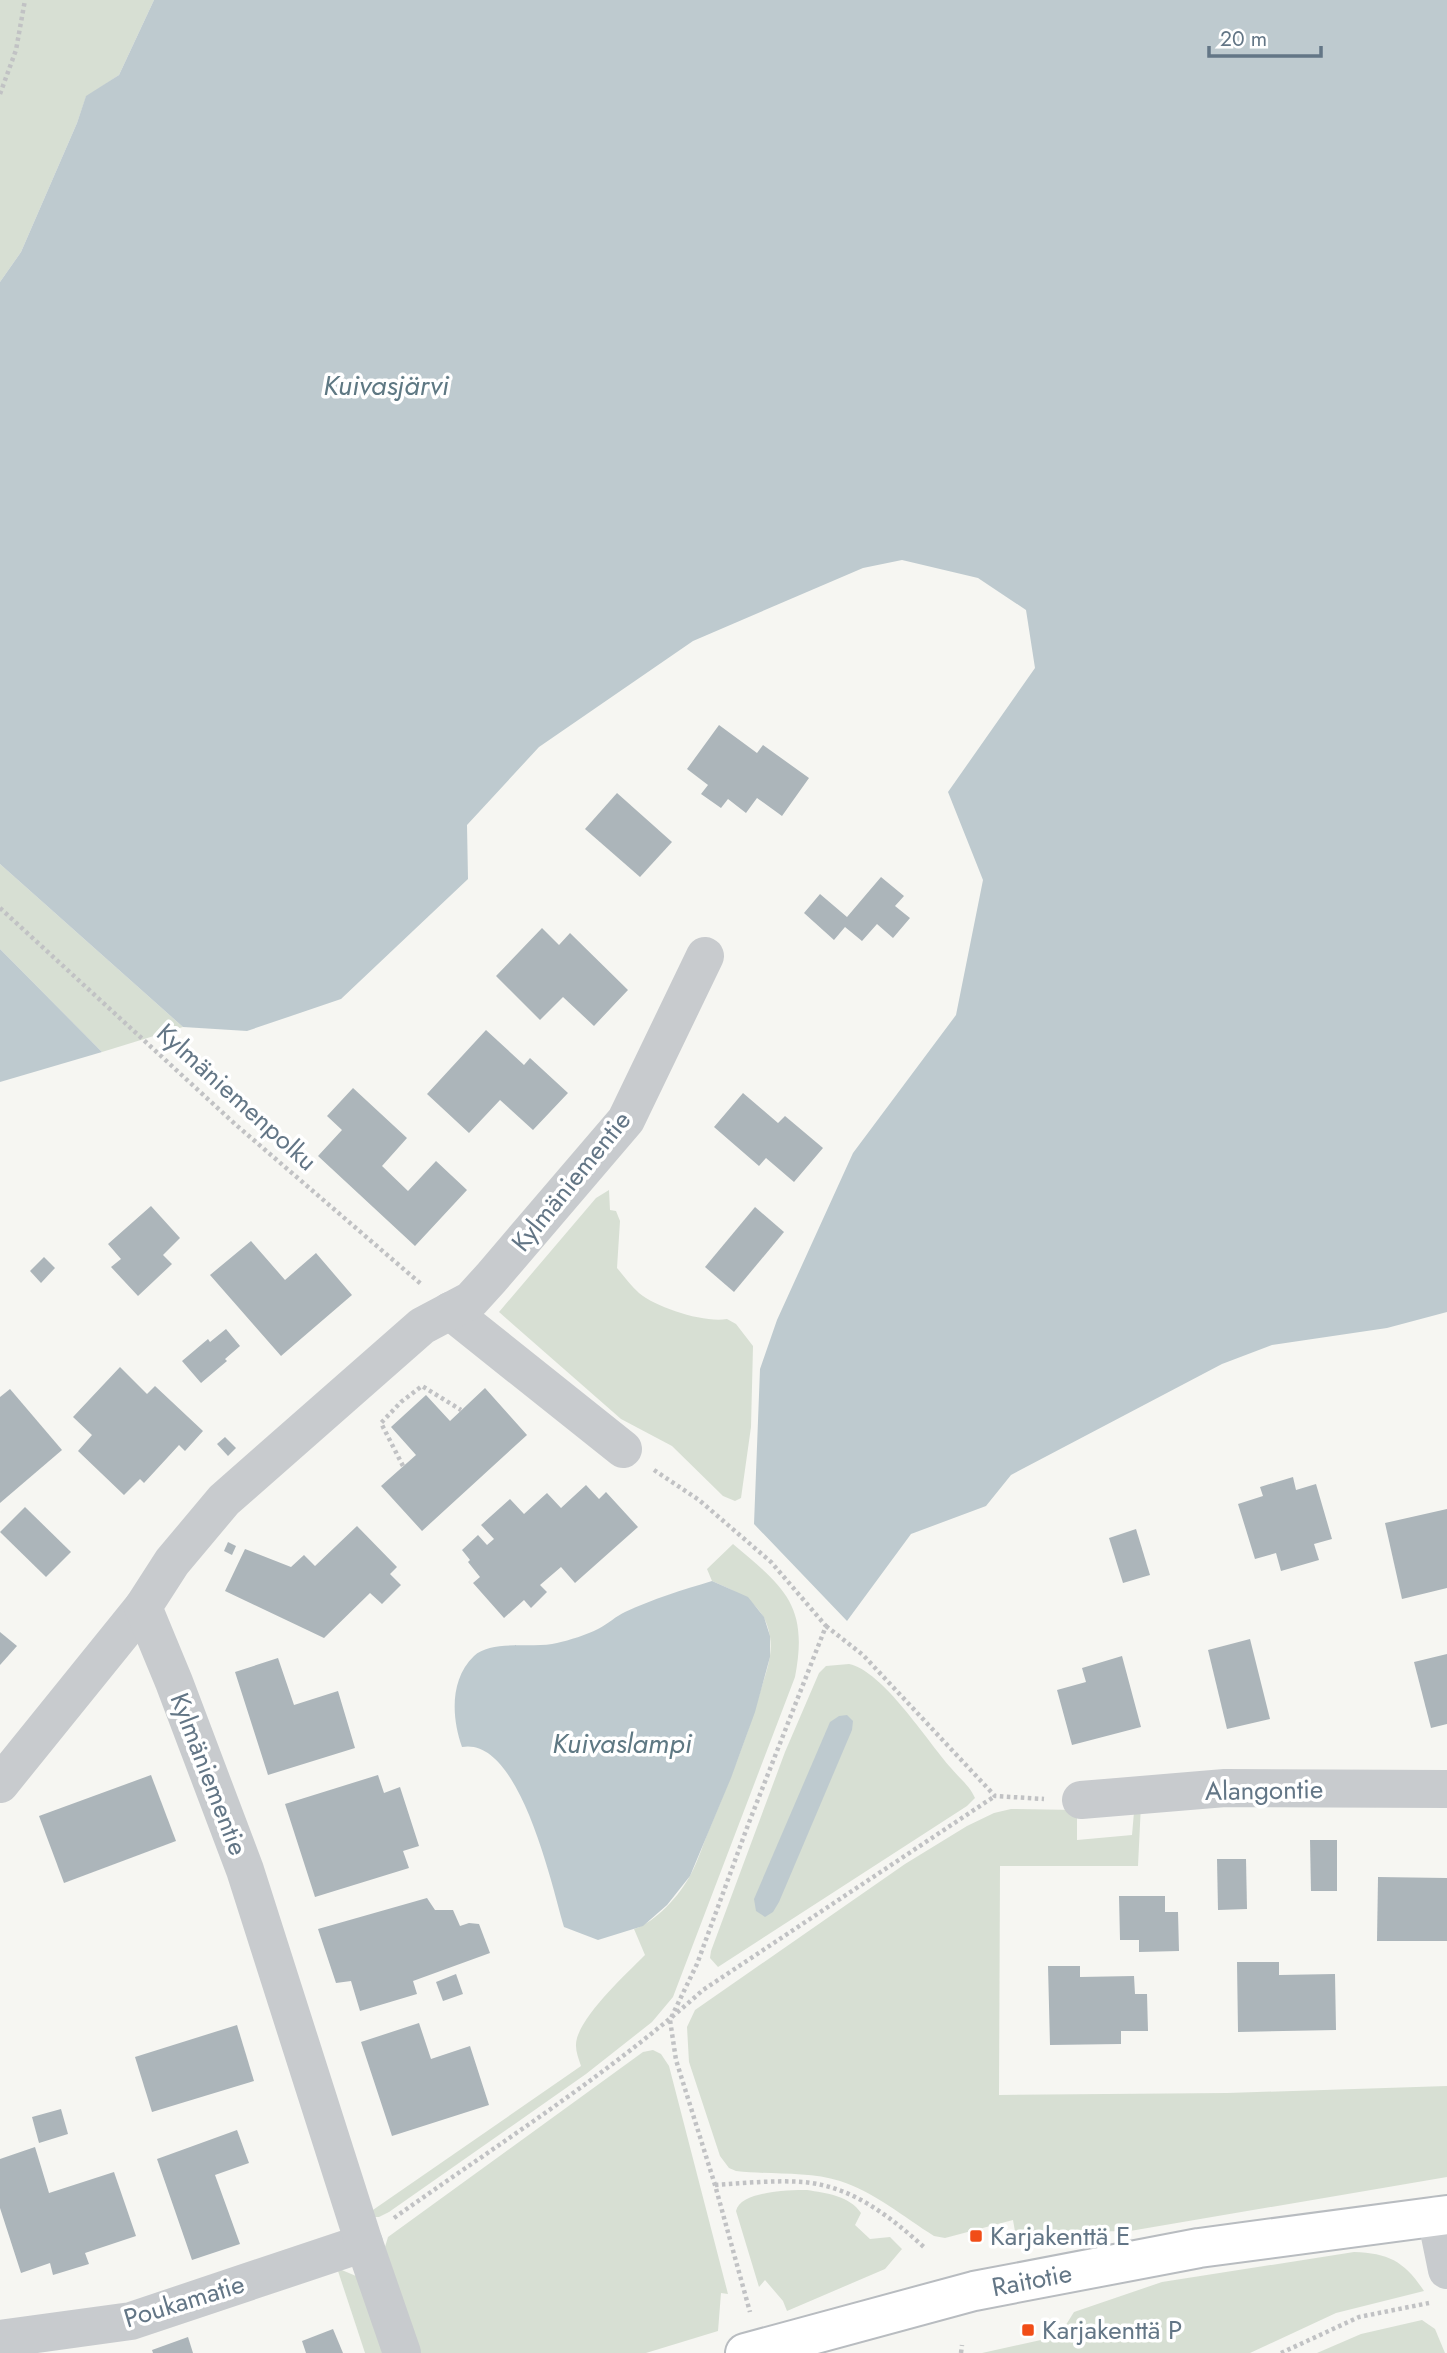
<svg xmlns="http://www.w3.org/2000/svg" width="1447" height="2353" viewBox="0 0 1447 2353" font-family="Jost,sans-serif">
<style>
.green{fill:#d7dfd3}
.water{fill:#becacf}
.building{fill:#acb5ba}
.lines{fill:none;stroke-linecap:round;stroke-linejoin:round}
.primary-casing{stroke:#b8bcc0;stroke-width:42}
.path{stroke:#c1c2c4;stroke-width:4.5;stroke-dasharray:3.5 3.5;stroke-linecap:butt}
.street{stroke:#c8cbce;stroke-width:38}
.primary{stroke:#fff;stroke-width:38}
.poi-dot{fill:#f14d17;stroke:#fff;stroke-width:2.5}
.labels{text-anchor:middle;stroke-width:7;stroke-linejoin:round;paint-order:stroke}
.street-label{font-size:26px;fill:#637686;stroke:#fff}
.poi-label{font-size:26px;fill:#637686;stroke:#fff;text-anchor:start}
.water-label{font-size:28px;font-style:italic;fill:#5e7883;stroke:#fff}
</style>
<rect width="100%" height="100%" fill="#f6f6f2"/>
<g class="green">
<path d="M0,0H154L119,75L86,97L77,123L21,252L0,282Z"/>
<path d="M0,864L183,1027L102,1052L0,949Z"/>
<path d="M609,1190L610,1210L616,1211L620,1221L617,1268C624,1276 631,1286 639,1293C657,1308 704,1323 727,1319L736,1324L753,1346L751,1427L741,1498L735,1501L723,1496L672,1446L621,1419L499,1312L596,1198Z"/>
<path d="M733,1544C784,1587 809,1605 795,1677L673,1997L652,2022L586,2074L389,2212L379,2217H373L370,2212L581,2066C578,2057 574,2048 577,2038C585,2012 625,1975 645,1955L634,1929C656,1922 680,1895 691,1874C699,1859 704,1841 711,1825C730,1780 748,1735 761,1689C766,1672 773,1655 770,1637C765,1603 739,1593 712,1581L707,1569Z"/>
<path d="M849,1664C883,1671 927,1741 951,1768C959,1778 970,1786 975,1798L967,1806L718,1967L710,1958L711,1951L785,1752L819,1673L826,1666Z"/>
<path d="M1141,1804L1138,1866H1000L999,2095L1227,2093L1447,2086V2177L1130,2231L1064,2232L1017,2243L1013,2220L945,2238L934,2236C904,2217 874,2192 840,2181C807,2171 770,2175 736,2171L729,2168L720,2156L689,2062L687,2027L695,2010L905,1864L967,1826L994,1813L1011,1809L1077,1810V1840L1132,1835L1134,1812Z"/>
<path d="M653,2050L661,2054L669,2066L728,2294L721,2293L718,2331L646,2353H420L385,2247L388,2237L643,2052Z"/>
<path d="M807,2190C826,2193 850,2196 861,2213L855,2225L870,2239L890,2237L902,2249L885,2269L787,2311L783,2301L765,2280L759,2287L736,2211C740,2191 790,2190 807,2190Z"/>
<path d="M1354,2252C1389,2253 1405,2262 1424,2291L1336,2313L1250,2353H982L1059,2336L1074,2312L1162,2282Z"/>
<path d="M337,2268L356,2276L385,2353H365Z"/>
<path d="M1422,2320L1435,2329L1445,2353H1317L1361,2334Z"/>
</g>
<g class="water">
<path d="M154,0H1447V1312L1387,1328L1272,1345L1222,1364L1011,1475L986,1506L911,1534L847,1621L754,1524L760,1369L777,1320L853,1153L956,1015L983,880L948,792L1035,668L1026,610L978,578L902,560L863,568L693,641L539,747L467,825L468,879L341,999L247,1031L183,1027L0,864V282L21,252L77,123L86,96L119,75Z"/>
<path d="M0,949L102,1052L0,1082Z"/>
<path d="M712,1581L748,1597L764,1617L770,1636V1657L755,1712L731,1778L690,1876L667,1905L643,1926L598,1940L564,1927C552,1887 520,1736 462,1747C452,1719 449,1680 474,1656C492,1639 535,1649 557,1643C570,1640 586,1635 598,1629C608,1624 616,1616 625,1612C653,1599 682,1590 712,1581Z"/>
<path d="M847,1715L853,1721L852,1730L779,1902L773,1912L765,1917L756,1911L754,1899L830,1722L839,1716Z"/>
</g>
<g class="building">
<path d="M719,725L757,753L763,745L809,778L782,816L757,798L746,813L728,799L721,808L701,794L708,785L687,769Z"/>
<path d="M617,793L672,842L640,877L585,829Z"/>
<path d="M881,877L904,896L895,906L910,918L893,938L877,924L862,941L845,927L834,940L804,913L820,894L847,917Z"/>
<path d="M542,928L559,945L570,933L628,990L594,1026L563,997L540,1020L496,976Z"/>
<path d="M486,1030L524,1065L530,1058L568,1093L533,1130L500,1100L469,1133L427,1094Z"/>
<path d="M353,1088L407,1138L382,1166L408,1191L436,1161L467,1190L415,1246L318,1156L342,1130L327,1116Z"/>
<path d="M743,1093L778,1123L785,1116L823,1148L794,1182L766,1158L759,1166L714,1127Z"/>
<path d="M151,1206L180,1238L163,1255L172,1264L138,1296L111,1267L121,1259L108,1244Z"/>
<path d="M755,1207L784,1232L734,1292L705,1267Z"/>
<path d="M251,1241L285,1280L316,1253L352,1295L281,1356L210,1275Z"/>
<path d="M44,1257L55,1268L41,1283L30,1271Z"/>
<path d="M226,1329L240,1346L225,1359L227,1361L201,1383L182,1361L208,1339L210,1342Z"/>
<path d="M120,1367L147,1394L155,1386L203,1431L185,1451L179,1445L144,1483L140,1479L124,1495L78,1451L92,1435L73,1417Z"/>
<path d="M485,1388L527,1435L422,1531L381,1486L416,1455L391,1427L426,1395L450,1421Z"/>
<path d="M10,1389L62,1450L0,1503V1397Z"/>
<path d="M225,1437L236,1448L228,1456L217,1444Z"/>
<path d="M1293,1477L1296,1490L1316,1484L1332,1539L1314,1544L1319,1560L1281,1571L1276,1553L1255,1559L1238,1504L1263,1496L1260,1487Z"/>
<path d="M586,1485L599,1499L606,1492L638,1527L575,1583L561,1567L540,1585L547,1592L531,1608L524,1600L504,1618L473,1583L480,1577L468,1562L470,1560L462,1550L478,1535L487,1545L494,1539L481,1525L510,1499L524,1514L547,1493L561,1508Z"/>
<path d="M25,1507L71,1552L46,1577L0,1532Z"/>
<path d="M1447,1509V1588L1402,1599L1385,1523Z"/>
<path d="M357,1526L397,1567L390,1574L401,1585L382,1604L370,1593L324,1638L225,1591L245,1549L291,1567L304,1555L315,1566Z"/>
<path d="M1136,1529L1150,1575L1123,1583L1109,1538Z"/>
<path d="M228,1542L236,1546L232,1555L224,1551Z"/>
<path d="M0,1632L17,1646L0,1665Z"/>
<path d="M1250,1639L1270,1719L1227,1729L1208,1650Z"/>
<path d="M1447,1654V1724L1431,1728L1414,1662Z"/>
<path d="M1122,1656L1141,1727L1072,1745L1057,1690L1086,1682L1082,1668Z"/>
<path d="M278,1658L294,1705L338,1691L355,1748L268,1775L235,1672Z"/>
<path d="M151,1775L176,1841L64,1883L39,1816Z"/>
<path d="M378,1775L384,1793L400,1787L419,1846L403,1851L409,1868L315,1897L285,1804Z"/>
<path d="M1310,1840H1337V1891H1311Z"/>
<path d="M1217,1859H1246L1247,1909L1218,1910Z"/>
<path d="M1378,1877L1447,1878V1941H1377Z"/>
<path d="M1119,1896H1165V1912H1178L1179,1951L1139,1952V1940H1120Z"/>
<path d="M427,1898L435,1910H453L460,1926L469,1923L479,1924L490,1953L413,1981L417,1994L360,2011L351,1981L336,1983L318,1929Z"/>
<path d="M1237,1962H1279V1975L1335,1974L1336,2030L1238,2032Z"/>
<path d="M1048,1966H1080V1977L1134,1976L1135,1994H1147L1148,2031H1121V2044L1050,2045Z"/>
<path d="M456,1974L463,1994L443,2001L436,1982Z"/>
<path d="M419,2023L431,2059L470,2046L489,2105L392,2136L361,2042Z"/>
<path d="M237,2025L254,2081L152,2112L135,2057Z"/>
<path d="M61,2109L68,2134L39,2143L32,2117Z"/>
<path d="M237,2130L249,2163L215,2175L240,2244L192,2260L157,2159Z"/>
<path d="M35,2147L49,2193L114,2172L136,2236L85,2253L89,2264L53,2275L50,2263L21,2273L0,2208V2159Z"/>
<path d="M333,2329L343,2353H306L302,2341Z"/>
<path d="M188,2337L193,2353H153L152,2350Z"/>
</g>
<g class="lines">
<defs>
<g id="primary">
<path id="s1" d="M745,2353L974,2291L1199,2248L1447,2215"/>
</g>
</defs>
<use href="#primary" class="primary-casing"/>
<g class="path">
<path d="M0,94L16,50L25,0"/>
<path d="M0,908L235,1124L421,1284"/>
<path d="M403,1466L381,1423L401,1402L422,1386L461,1410"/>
<path d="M654,1470L699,1500L771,1562L826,1626L748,1825L697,1964L670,2020L676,2060L715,2185L750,2312"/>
<path d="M826,1626L863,1655L995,1796L1044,1799"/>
<path d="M715,2185C744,2183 775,2180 803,2182C852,2186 891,2217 926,2249"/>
<path d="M394,2218C498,2144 608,2075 703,1990L995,1796"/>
<path d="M961,2353L962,2345"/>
<path d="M1281,2353L1359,2317L1429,2303"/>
</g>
<g class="street">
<path d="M450,1311L623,1449"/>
<path d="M0,1784L143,1607"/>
<path d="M1081,1800L1225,1788L1447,1789"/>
<path d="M1436,2216L1447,2270"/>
<path d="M0,2339L131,2321L364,2243"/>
<path d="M402,2353L364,2243L245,1870L174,1682L143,1607L172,1562L224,1500L422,1326L471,1300L491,1278L626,1120L705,956"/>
</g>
<use href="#primary" class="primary"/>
</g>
<g class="poi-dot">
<rect x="969" y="2229" width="14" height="14" rx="3.5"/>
<rect x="1021" y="2323" width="14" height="14" rx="3.5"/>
</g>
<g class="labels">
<g class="street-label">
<text transform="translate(237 1097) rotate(42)" y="9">Kylmäniemenpolku</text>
<text transform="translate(571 1181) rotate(-51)" y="9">Kylmäniementie</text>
<text transform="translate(209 1774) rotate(69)" y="9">Kylmäniementie</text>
<text transform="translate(1264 1790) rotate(-1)" y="9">Alangontie</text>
<text dy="9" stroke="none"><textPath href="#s1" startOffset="296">Raitotie</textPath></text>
<text transform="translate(184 2301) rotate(-17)" y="9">Poukamatie</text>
</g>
<g class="poi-label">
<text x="990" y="2245">Karjakenttä E</text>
<text x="1042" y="2339">Karjakenttä P</text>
</g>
<g class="water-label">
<text x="386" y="395">Kuivasjärvi</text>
<text x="622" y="1753">Kuivaslampi</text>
</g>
</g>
<path d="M1209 46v10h112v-10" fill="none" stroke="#637686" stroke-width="3.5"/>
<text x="1220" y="46" font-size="21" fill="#637686" stroke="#ffffff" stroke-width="5" paint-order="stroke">20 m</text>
</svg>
